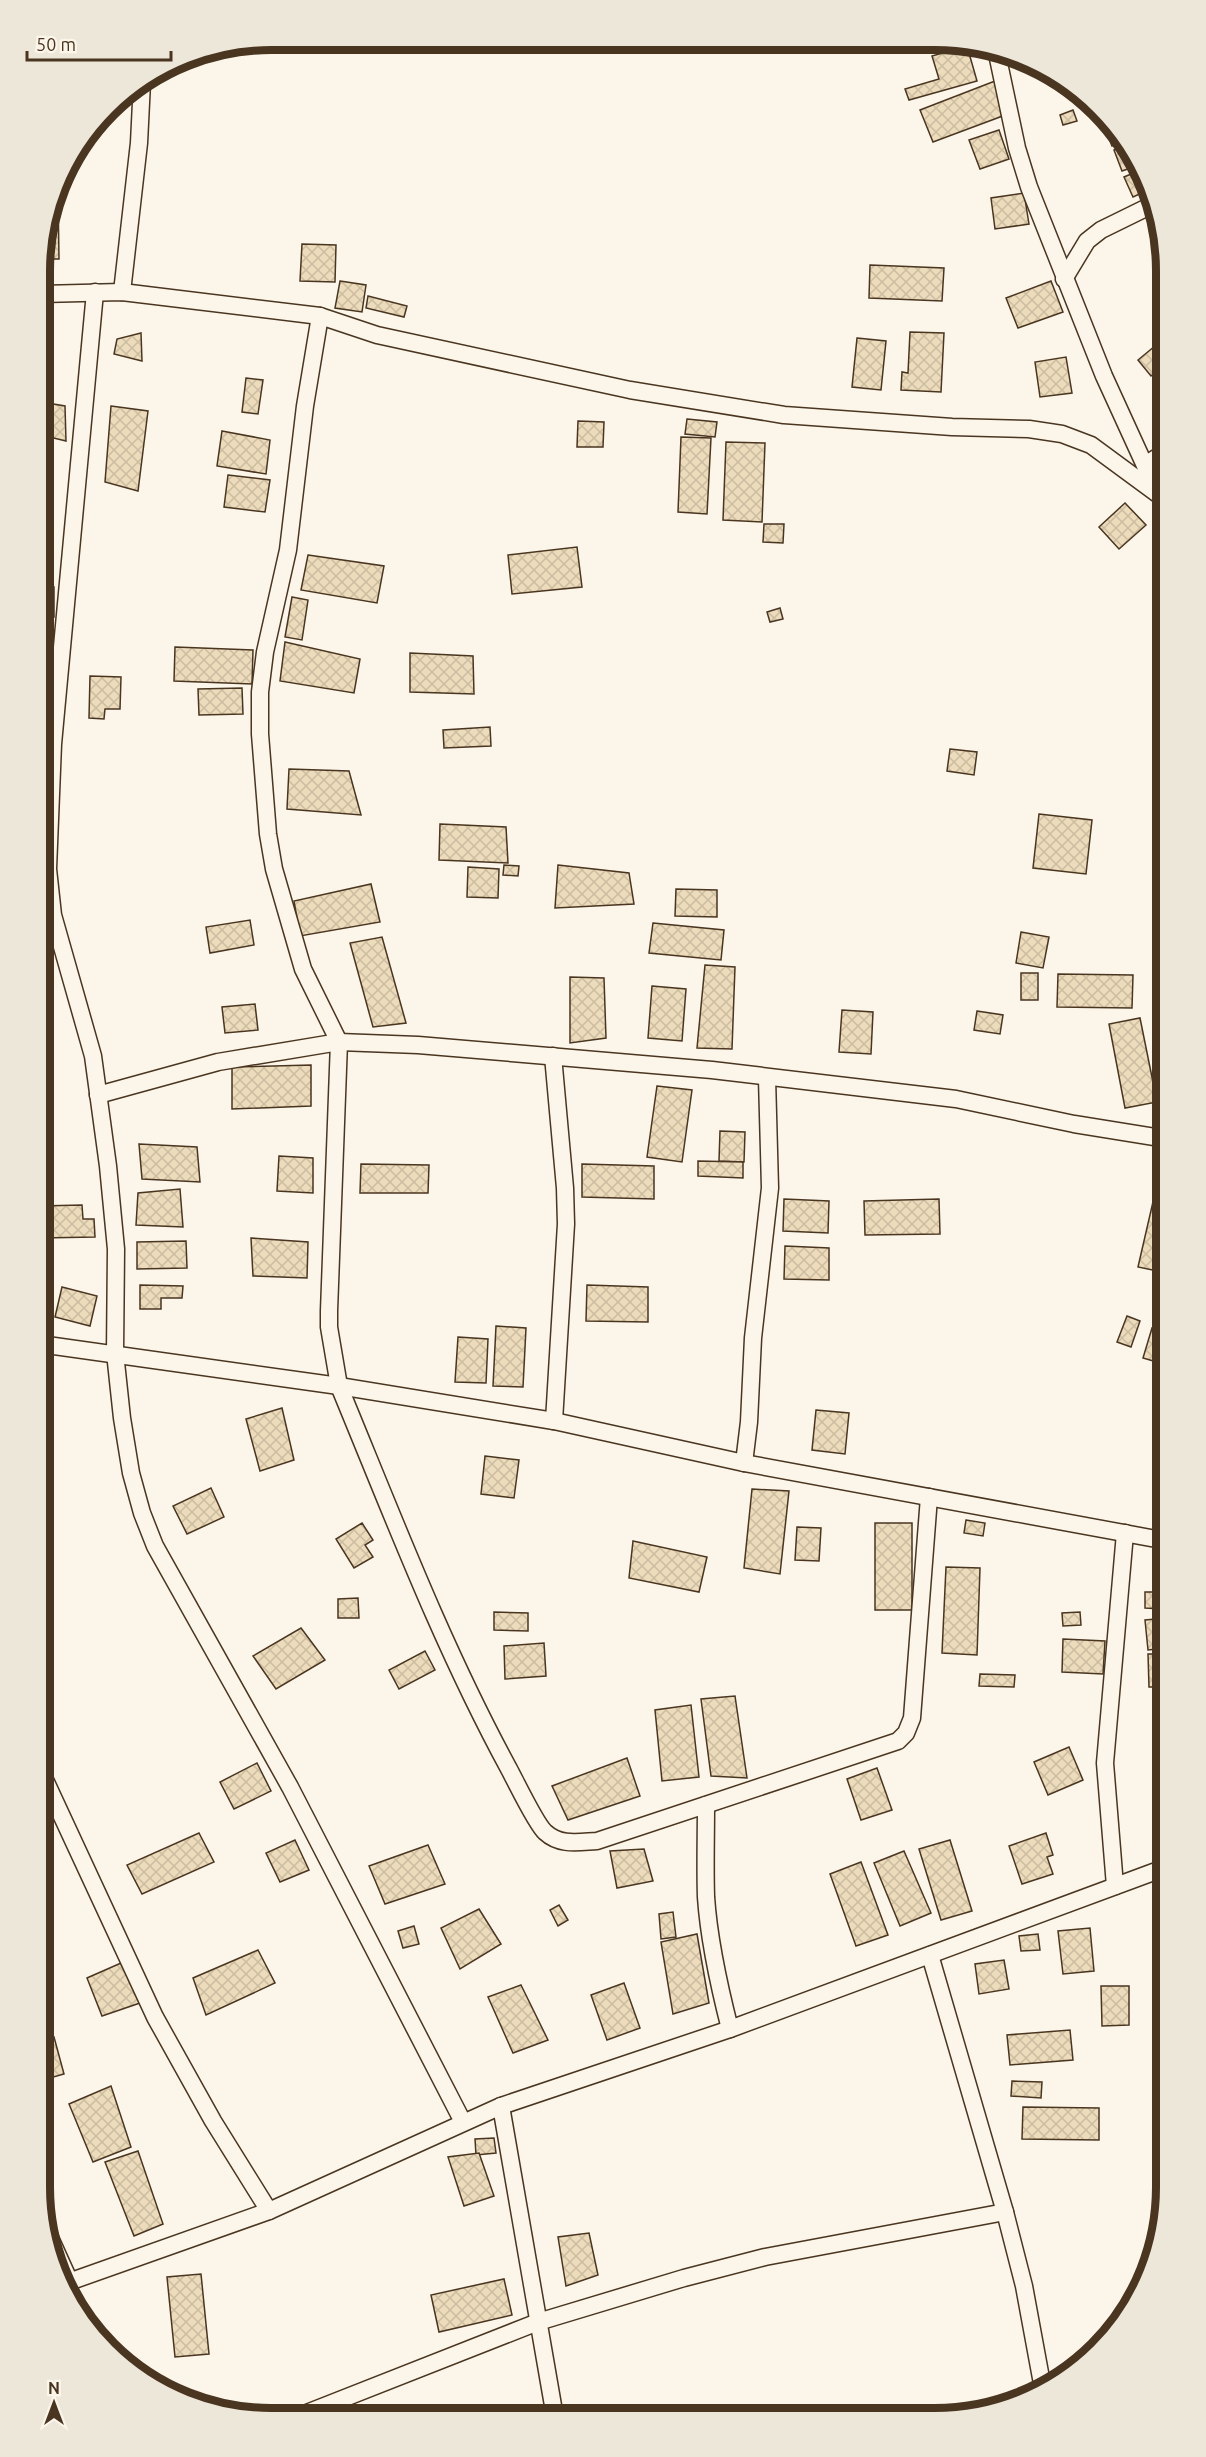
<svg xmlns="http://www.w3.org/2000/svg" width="1206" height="2457" viewBox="0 0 1206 2457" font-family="Ubuntu,sans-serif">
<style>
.building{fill:url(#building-cross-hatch);stroke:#4a3520;stroke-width:1.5}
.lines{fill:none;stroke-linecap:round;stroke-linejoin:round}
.street-casing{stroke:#4a3520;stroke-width:19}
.street{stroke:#fbf6e9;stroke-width:16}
.rim{fill:none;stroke:#4a3520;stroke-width:8}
</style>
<defs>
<pattern id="building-cross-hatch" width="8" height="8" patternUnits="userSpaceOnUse" patternTransform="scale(1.5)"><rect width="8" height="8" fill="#ecdcbc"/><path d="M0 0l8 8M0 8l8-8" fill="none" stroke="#ccbda1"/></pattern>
</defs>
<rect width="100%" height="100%" fill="#fbf6e9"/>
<g class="building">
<path d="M969,43L983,45L984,49L970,51Z"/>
<path d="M967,46L977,81L909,100L905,89L939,79L932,56Z"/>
<path d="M995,81L1008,114L933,142L920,110Z"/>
<path d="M1095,104L1107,119L1101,121Z"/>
<path d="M1073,110L1077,121L1063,125L1060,115Z"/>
<path d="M1111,123L1126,140L1112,146L1104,126Z"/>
<path d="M999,130L1009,159L980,169L969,140Z"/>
<path d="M1129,145L1139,165L1122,171L1114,150Z"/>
<path d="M1141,170L1151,189L1133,197L1124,177Z"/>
<path d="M56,192H58L59,259H41V241Z"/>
<path d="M1024,193L1029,224L995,229L991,198Z"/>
<path d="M302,244L336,245L335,282L300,281Z"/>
<path d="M870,265L944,268L942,301L869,298Z"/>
<path d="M340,281L366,285L362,312L335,308Z"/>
<path d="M1051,281L1063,312L1018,328L1006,298Z"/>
<path d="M368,296L407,306L404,317L366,308Z"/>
<path d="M910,332L944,333L941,392L901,390L902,372L908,373Z"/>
<path d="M141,333L142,361L114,354L117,339Z"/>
<path d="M1167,336V362L1151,376L1138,360Z"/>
<path d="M857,338L886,341L881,390L852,387Z"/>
<path d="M1066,357L1072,393L1040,397L1035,362Z"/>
<path d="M246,378L263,380L258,414L242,412Z"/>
<path d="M41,402L65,406L66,441L41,435Z"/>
<path d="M111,406L148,411L138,491L105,482Z"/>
<path d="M687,419L717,422L715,437L685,434Z"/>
<path d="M578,421L604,422L603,447H577Z"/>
<path d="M222,431L270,440L266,474L217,466Z"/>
<path d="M681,437L711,438L707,514L678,512Z"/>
<path d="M726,442L765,443L762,522L723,520Z"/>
<path d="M228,475L270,480L265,512L224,507Z"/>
<path d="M1125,503L1146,525L1119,549L1099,527Z"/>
<path d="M764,524H784L783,543L763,542Z"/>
<path d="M577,547L582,587L512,594L508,555Z"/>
<path d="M308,555L384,566L377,603L301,590Z"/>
<rect x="41" y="587" width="13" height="30"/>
<path d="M292,597L308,600L302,640L285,637Z"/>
<path d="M780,608L783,619L770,622L767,612Z"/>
<path d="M285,642L360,659L354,693L280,681Z"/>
<path d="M175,647L253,650L252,684L174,681Z"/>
<path d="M410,653L473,656L474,694L410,692Z"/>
<path d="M90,676L121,677L120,709H105L104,719L89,718Z"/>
<path d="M242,688L243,714L199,715L198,689Z"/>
<path d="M40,719H49L46,754L40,753Z"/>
<path d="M490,727L491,746L444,748L443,730Z"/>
<path d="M950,749L977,752L974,775L947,771Z"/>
<path d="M289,769L349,771L361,815L287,809Z"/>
<path d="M1039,814L1092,820L1086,874L1033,868Z"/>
<path d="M440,824L506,827L508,863L439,860Z"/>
<path d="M504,865L519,866L518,876L503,875Z"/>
<path d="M558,865L629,873L634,904L555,908Z"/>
<path d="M468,867L499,869L498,898L467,897Z"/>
<path d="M371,884L380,922L300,936L294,901Z"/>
<path d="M676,889L717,890V917L675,916Z"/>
<path d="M250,920L254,945L210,953L206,927Z"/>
<path d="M653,923L724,930L721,960L649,953Z"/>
<path d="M1021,932L1049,937L1043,968L1016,963Z"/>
<path d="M382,937L406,1023L373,1027L350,943Z"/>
<path d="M40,939H49L48,970H40Z"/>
<path d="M705,965L735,967L732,1049L697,1048Z"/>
<rect x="1021" y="973" width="17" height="27"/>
<path d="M1058,974L1133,975L1132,1008L1057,1007Z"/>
<path d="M570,977L604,978L606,1038L570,1043Z"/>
<path d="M652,986L686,989L682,1041L648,1038Z"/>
<path d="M255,1004L258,1030L225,1033L222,1007Z"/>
<path d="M842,1010L873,1012L871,1054L839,1052Z"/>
<path d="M977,1011L1003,1015L1000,1034L974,1030Z"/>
<path d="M1140,1018L1157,1102L1125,1108L1109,1024Z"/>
<path d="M311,1065V1106L232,1109V1067Z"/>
<path d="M657,1086L692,1090L682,1162L647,1157Z"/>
<path d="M720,1131L745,1132L744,1162L719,1161Z"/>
<path d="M139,1144L197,1147L200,1182L142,1179Z"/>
<path d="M279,1156L313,1158V1193L277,1191Z"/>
<path d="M698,1161L743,1162V1178L698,1176Z"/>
<path d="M361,1164L429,1165L428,1193H360Z"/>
<path d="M582,1164L654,1166V1199L582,1197Z"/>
<path d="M180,1189L183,1227L136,1225L138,1193Z"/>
<path d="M1155,1193L1167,1195V1273L1138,1267Z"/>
<path d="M784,1199L829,1201L828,1233L783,1231Z"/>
<path d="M939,1199L940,1234L865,1235L864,1201Z"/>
<path d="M82,1205L83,1219H94L95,1237L40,1238V1206Z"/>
<path d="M251,1238L308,1242L307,1278L253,1276Z"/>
<path d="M186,1241L187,1268L137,1269V1242Z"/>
<path d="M785,1246L829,1248V1280L784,1279Z"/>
<path d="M140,1285L183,1286L182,1298H161V1309H140Z"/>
<path d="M587,1285L648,1287V1322L586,1321Z"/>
<path d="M62,1287L97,1296L90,1326L55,1317Z"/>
<path d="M1127,1316L1140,1321L1131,1347L1117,1342Z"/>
<path d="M496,1326L526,1328L523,1387L493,1386Z"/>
<path d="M1152,1328L1167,1333V1365L1143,1358Z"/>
<path d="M458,1337L488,1339L486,1383L455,1382Z"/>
<path d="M282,1408L294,1460L260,1471L246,1419Z"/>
<path d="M816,1410L849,1413L845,1454L812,1450Z"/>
<path d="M485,1456L519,1460L514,1498L481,1494Z"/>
<path d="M211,1488L224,1517L187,1534L173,1506Z"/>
<path d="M752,1489L789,1491L780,1574L744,1568Z"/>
<path d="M966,1520L985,1523L983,1536L964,1533Z"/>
<path d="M362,1523L373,1540L365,1545L373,1557L354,1568L336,1539Z"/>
<rect x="875" y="1523" width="37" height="87"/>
<path d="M797,1527L821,1528L819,1561L795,1560Z"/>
<path d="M633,1541L707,1557L699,1592L629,1578Z"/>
<path d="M946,1567L980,1568L977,1655L942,1653Z"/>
<path d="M1145,1592H1162V1609L1145,1608Z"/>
<path d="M358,1598L359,1618H338V1599Z"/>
<path d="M494,1612L528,1613V1631L494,1630Z"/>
<path d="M1080,1612L1081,1625L1063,1626L1062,1613Z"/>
<path d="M1167,1618V1648L1148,1650L1145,1620Z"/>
<path d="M301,1628L325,1660L276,1689L253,1656Z"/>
<path d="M1063,1639L1105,1641L1103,1674L1062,1672Z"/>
<path d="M544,1643L546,1676L505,1679L504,1646Z"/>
<path d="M425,1651L435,1670L399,1689L389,1670Z"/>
<path d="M1148,1654H1167V1687H1149Z"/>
<path d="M980,1674L1015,1675L1014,1687L979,1686Z"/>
<path d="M735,1696L747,1778L711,1776L701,1699Z"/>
<path d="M691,1705L699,1777L662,1781L655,1710Z"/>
<path d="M1069,1747L1083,1780L1048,1795L1034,1762Z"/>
<path d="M627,1758L640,1796L568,1820L552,1786Z"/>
<path d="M257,1763L271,1791L234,1809L220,1782Z"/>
<path d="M877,1768L892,1810L861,1820L847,1779Z"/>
<path d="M199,1833L214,1862L142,1894L127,1865Z"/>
<path d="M1046,1833L1053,1855L1047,1857L1053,1874L1022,1884L1009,1846Z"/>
<path d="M295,1840L309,1870L280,1882L266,1853Z"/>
<path d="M950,1840L972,1911L941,1920L919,1849Z"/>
<path d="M428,1845L445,1884L385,1904L369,1866Z"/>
<path d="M644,1849L653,1881L617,1888L610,1851Z"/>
<path d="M904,1851L931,1913L900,1926L874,1863Z"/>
<path d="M861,1862L888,1935L856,1946L830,1874Z"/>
<path d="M559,1905L568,1920L558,1926L550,1910Z"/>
<path d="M479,1909L501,1944L460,1969L441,1928Z"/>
<path d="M673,1912L676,1937L661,1939L659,1914Z"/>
<path d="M414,1926L419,1944L403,1948L398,1931Z"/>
<path d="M1090,1928L1094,1971L1063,1974L1058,1931Z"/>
<path d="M697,1934L709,2003L673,2014L661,1942Z"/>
<path d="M1038,1934L1040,1950L1021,1951L1019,1936Z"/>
<path d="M258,1950L275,1983L206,2015L193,1978Z"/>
<path d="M1004,1960L1009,1989L979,1994L975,1964Z"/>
<path d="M121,1963L140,2003L102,2016L87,1978Z"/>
<path d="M624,1983L640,2028L607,2040L591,1995Z"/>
<path d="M521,1985L548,2040L513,2053L488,1997Z"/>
<path d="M1101,1986H1129V2025L1102,2026Z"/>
<path d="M39,2003L51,2033L39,2036Z"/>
<path d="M1070,2030L1073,2060L1010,2065L1007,2035Z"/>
<path d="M54,2037L64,2074L39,2081V2042Z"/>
<path d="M1012,2081L1042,2082L1041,2098L1011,2096Z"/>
<path d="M111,2086L131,2147L93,2162L69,2104Z"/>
<path d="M1023,2107L1099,2108V2140L1022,2139Z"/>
<path d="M494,2138L496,2153L476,2155L475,2139Z"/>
<path d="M138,2151L163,2224L134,2236L105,2162Z"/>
<path d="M479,2153L494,2196L464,2206L448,2157Z"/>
<path d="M589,2233L598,2275L566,2286L558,2237Z"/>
<path d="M201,2274L209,2354L175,2357L167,2277Z"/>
<path d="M504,2279L512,2315L439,2332L431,2295Z"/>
</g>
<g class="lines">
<defs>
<g id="street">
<path d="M996,49L1017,148L1029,187L1104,376L1157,492"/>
<path d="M1064,279L1087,241L1101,230L1156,203"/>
<path d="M95,292L53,744L48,869L53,915L93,1056L108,1166L116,1249L115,1353L122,1418L131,1473L142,1513L155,1546L290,1787L463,2122"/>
<path d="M122,292L139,143L142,82"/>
<path d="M41,294L122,292L320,316L377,335L630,390L784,415L952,427L1029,429L1062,434L1091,445L1159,495L1167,505"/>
<path d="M320,316L305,406L288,550L265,652L260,692V734L268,834L274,869L303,969L339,1042L329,1311V1327L339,1386C392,1514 442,1646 509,1769C516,1782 536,1824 545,1832C560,1846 578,1842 597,1841L898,1741L906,1733L912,1718L929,1497"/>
<path d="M1145,465L1167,451"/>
<path d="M553,1056L565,1188L566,1224L554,1421"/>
<path d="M98,1095L218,1062L339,1042L418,1045L712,1070L956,1099L1074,1124L1167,1139"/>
<path d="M40,1344L339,1386L554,1421L744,1463L1167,1541"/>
<path d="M744,1463L749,1422L753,1338L770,1188L767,1078"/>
<path d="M39,1767L155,2017L213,2121L269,2211"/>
<path d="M706,1805C706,1835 705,1866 706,1897C709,1942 719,1986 730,2029"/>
<path d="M1115,1886L1105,1763L1125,1533"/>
<path d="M930,1955L1005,2212L1024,2286L1043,2389"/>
<path d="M501,2106L555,2417"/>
<path d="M46,2229L70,2282"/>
<path d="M63,2284L269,2211L501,2106L730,2029L1167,1867"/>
<path d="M299,2416L538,2322L684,2278L765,2257L1005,2212"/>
</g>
</defs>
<use href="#street" class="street-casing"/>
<use href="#street" class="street"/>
</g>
<path d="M0 0H1206V2457H0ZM271 50H935A221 221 0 0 1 1156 271V2187A221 221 0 0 1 935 2408H271A221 221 0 0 1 50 2187V271A221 221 0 0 1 271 50Z" fill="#ede7d9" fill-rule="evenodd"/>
<path class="rim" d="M271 50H935A221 221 0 0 1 1156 271V2187A221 221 0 0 1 935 2408H271A221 221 0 0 1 50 2187V271A221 221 0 0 1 271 50Z"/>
<g transform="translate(54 2403)" stroke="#fbf6e9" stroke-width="4.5" paint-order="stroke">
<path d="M0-4.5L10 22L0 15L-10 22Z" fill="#4a3520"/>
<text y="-9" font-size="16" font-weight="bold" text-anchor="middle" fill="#4a3520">N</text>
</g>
<path d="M27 51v9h144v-9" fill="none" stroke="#4a3520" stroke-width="3"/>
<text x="36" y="51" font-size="18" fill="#4a3520" stroke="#fbf6e9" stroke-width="4.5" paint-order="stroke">50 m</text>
</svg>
